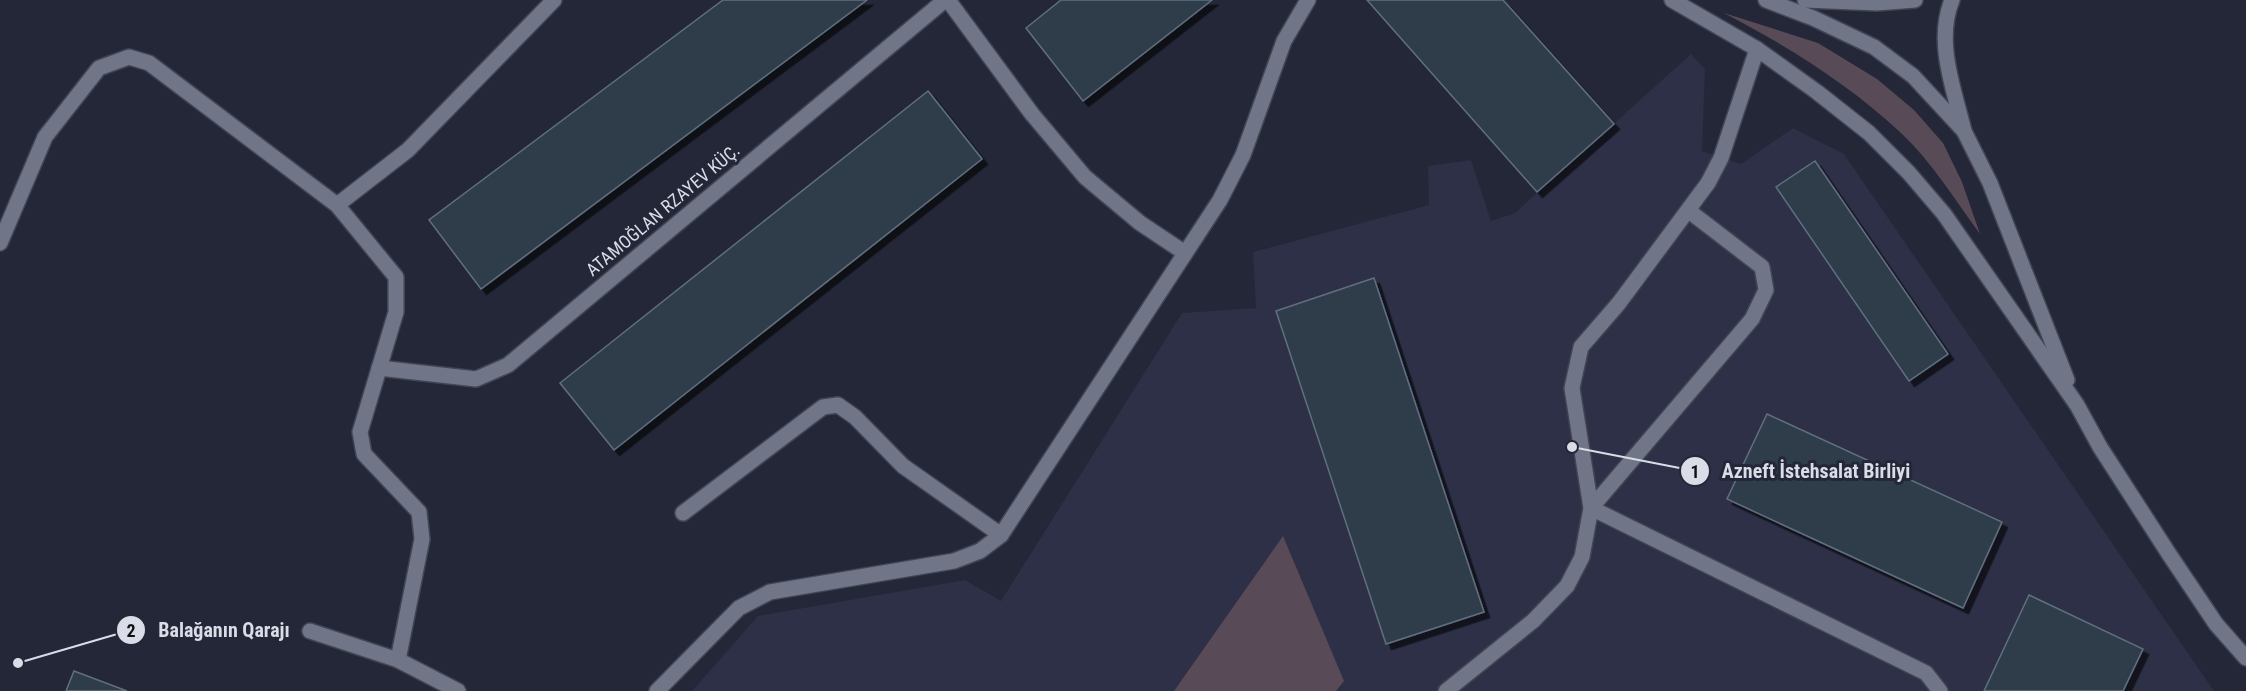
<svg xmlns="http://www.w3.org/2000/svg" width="2246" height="691" viewBox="0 0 2246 691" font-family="'Roboto Condensed',sans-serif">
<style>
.built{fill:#2d3046}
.green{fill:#594a57}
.building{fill:#2e3c4a;stroke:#606f7e;stroke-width:1.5;filter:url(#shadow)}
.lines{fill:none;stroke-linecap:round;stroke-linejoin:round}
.lane-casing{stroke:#424452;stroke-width:18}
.street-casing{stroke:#424452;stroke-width:18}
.secondary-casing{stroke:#424452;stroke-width:18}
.lane{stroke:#717588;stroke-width:15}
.street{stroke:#717588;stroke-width:15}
.secondary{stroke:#717588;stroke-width:15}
.labels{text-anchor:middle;stroke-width:6;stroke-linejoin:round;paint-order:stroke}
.street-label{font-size:18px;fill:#dadce7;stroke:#242737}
.leader{fill:none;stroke:#dadce7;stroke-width:2}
.callout-dot{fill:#dadce7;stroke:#242737;stroke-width:2}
.mark-label{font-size:18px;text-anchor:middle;font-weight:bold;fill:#111}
.callout-label{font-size:20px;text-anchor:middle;font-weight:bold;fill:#dadce7;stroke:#242737;stroke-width:6;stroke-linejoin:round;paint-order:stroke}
</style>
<defs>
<filter id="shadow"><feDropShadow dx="5.5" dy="5.5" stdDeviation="0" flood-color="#0009"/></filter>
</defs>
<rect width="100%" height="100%" fill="#242737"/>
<path class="built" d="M1691,54L1705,69L1702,151L1741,164L1793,128L1844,154L2214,691H692L758,616L965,580L1001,601L1182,313L1256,308L1253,252L1429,205L1428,166L1471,160L1491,221L1515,213Z"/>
<g class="green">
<path d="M1724,13L1818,43L1877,79L1914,110L1943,143L1962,182L1980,234C1955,200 1932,162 1901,133C1849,84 1787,46 1724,13Z"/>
<path d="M1283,536L1344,681L1336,691H1174Z"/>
</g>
<g class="building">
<path d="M723,0H867L481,289L429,220Z"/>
<path d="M1061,0H1212L1083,101L1026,28Z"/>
<path d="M1367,0H1503L1614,124L1537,192Z"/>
<path d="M928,91L982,159L614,450L560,383Z"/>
<path d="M1815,161L1948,354L1909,381L1776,187Z"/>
<path d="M1374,278L1484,612L1386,644L1276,311Z"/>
<path d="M1767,414L2002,522L1963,608L1727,499Z"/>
<path d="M2029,595L2143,649L2123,691H1984Z"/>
<path d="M74,671L127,691H66Z"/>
</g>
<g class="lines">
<defs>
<g id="lane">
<path d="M1689,211L1762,267L1766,290L1752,319L1591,508L1926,673L1940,691"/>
<path d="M1446,691L1533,621L1567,586L1582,557L1591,508L1572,388L1581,347L1619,303L1708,183L1721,158L1757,49"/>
</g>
<g id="street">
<path d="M948,0L1032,114L1085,177L1140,223L1185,253"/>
<path d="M1805,0L1877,3L1915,0"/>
<path d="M1952,0C1935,42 1954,89 1964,131"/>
<path d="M337,205L408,150L554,0"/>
<path d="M0,243L45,137L99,68L129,57L149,63L337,205L396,277V312L360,432L364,454L419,512L422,539L398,660"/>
<path d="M379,368L476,379L508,365L945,0"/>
<path d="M683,513L823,407L838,405L855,417L903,466L1001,535"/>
<path d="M310,631L398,660L458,691"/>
<path d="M657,691L739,608L770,592L954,561L980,551L1001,535L1220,200L1243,155L1284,41L1308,0"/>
</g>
<g id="secondary">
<path d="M1672,0L1757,49L1817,92L1869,133L1909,173L1944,214L2077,405L2100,447L2169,554L2216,624L2246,658"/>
<path d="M1766,0L1813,18L1874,47L1913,76L1964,131L1990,183L2067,380"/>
</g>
</defs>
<use href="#lane" class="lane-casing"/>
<use href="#street" class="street-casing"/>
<use href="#secondary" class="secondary-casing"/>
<use href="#lane" class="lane"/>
<use href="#street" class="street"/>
<use href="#secondary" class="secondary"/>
</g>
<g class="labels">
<g class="street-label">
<text transform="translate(663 210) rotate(-40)" y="6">ATAMOĞLAN RZAYEV KÜÇ.</text>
</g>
</g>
<path class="leader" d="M1572 447L1695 471M18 663L131 630"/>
<g class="callout-dot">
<circle cx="1572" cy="447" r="6"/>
<circle cx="18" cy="663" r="6"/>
<circle cx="1695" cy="471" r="15"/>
<circle cx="131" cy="630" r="15"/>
</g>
<g class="mark-label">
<text x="1695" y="478">1</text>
<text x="131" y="637">2</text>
</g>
<g class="callout-label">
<text x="1816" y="478">Azneft İstehsalat Birliyi</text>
<text x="224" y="637">Balağanın Qarajı</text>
</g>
</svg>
